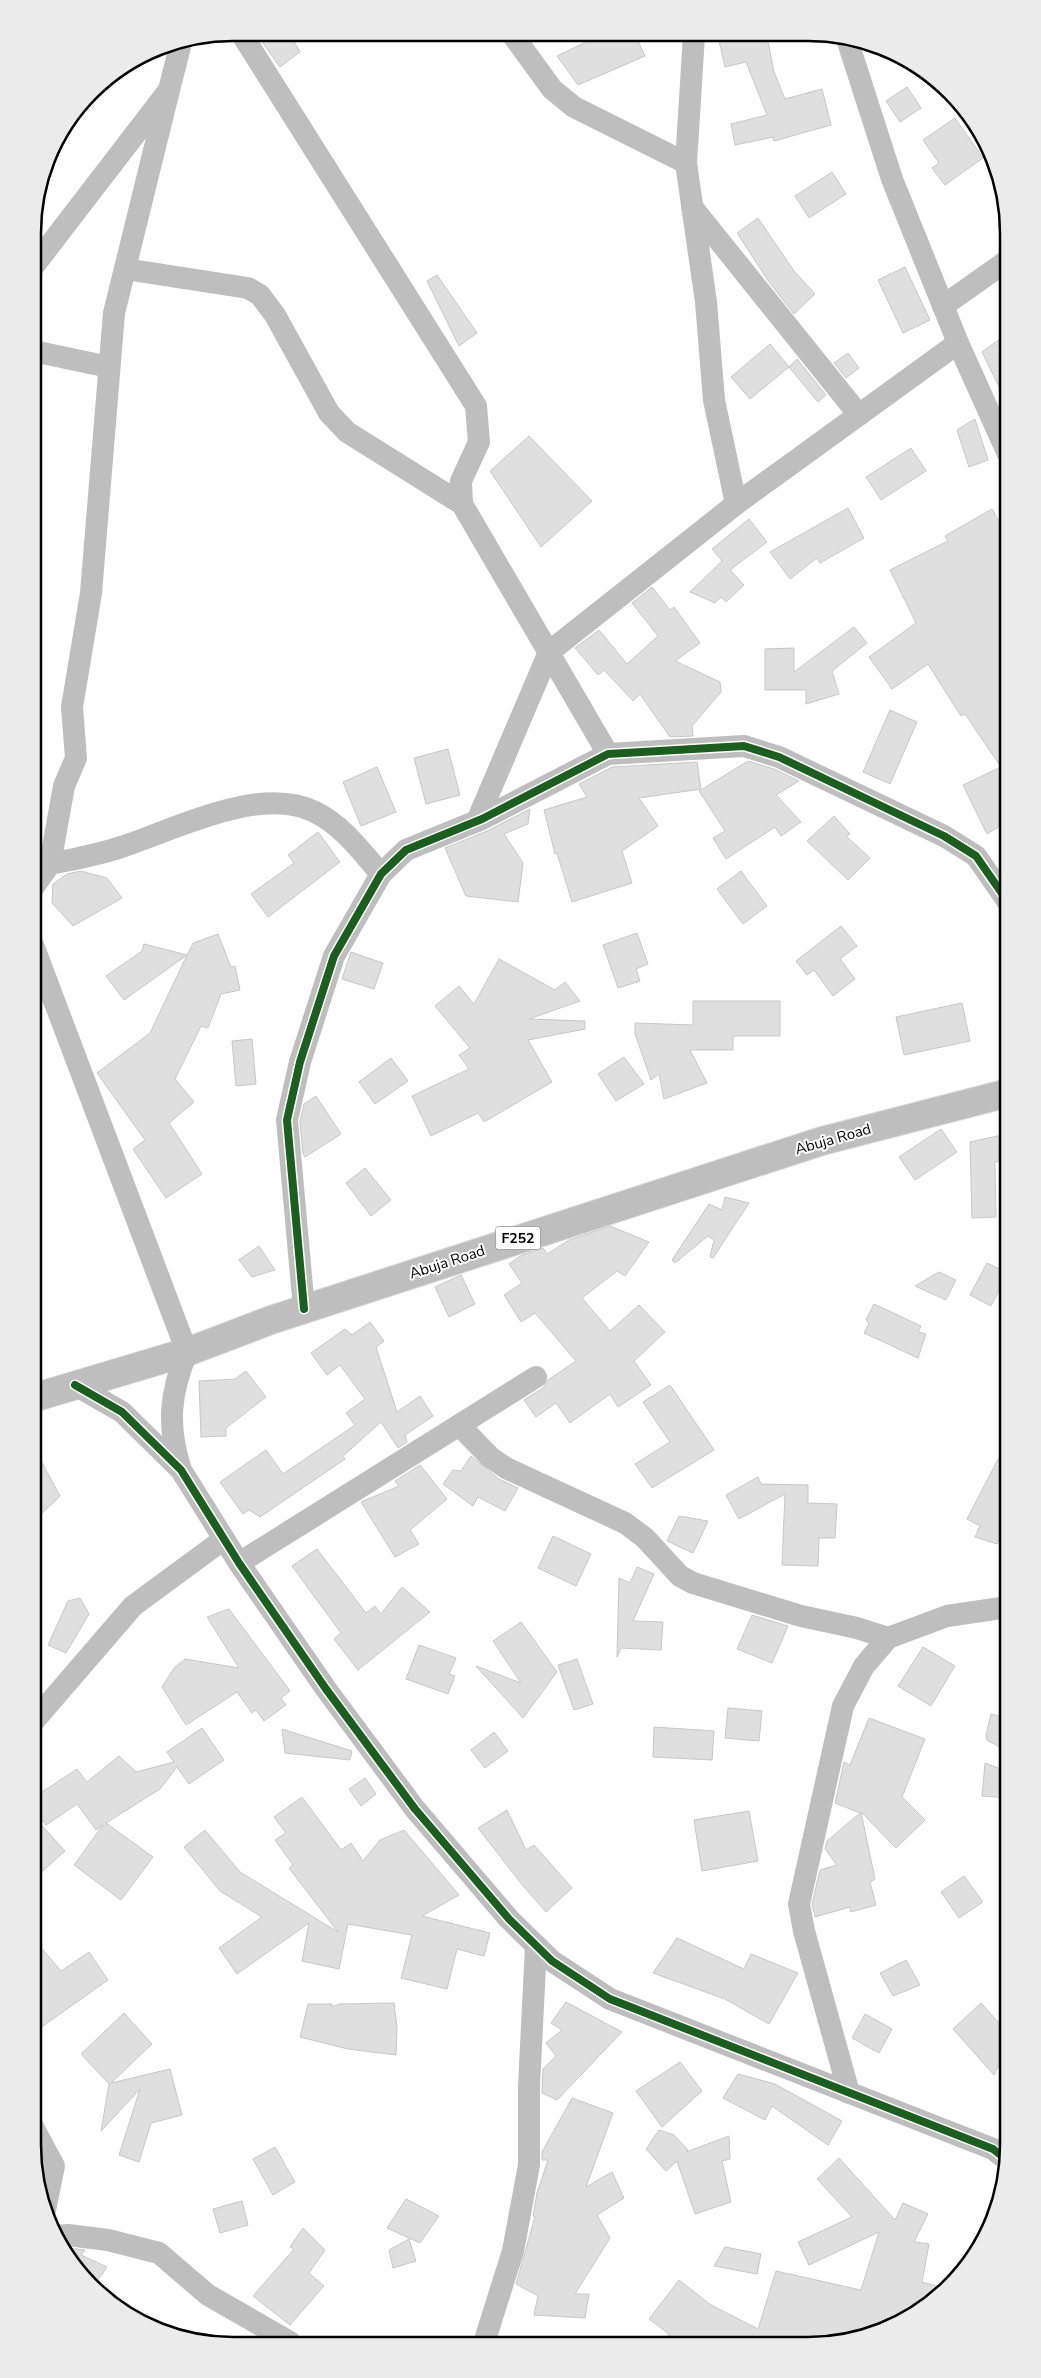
<svg xmlns="http://www.w3.org/2000/svg" width="1041" height="2378" viewBox="0 0 1041 2378" font-family="'Nunito Sans',sans-serif">
<style>
.building{fill:#dfdfdf;stroke:#c7c7c7}
.lines{fill:none;stroke-linecap:round;stroke-linejoin:round}
.primary-casing{stroke:#dbdbdb;stroke-width:30}
.street{stroke:#bebebe;stroke-width:22}
.primary{stroke:#bebebe;stroke-width:28}
.cycleway-casing{stroke:#fff;stroke-width:11}
.cycleway{stroke:#1b5e20;stroke-width:8}
.labels{text-anchor:middle;stroke-width:4;stroke-linejoin:round;paint-order:stroke}
.shield{fill:#fff;stroke:#4c4c4c;stroke-width:1}
.shield-label{font-size:14px;font-weight:bold;fill:#000}
.street-label{font-size:15px;fill:#000;stroke:#fff}
.rim{fill:none;stroke:#000;stroke-width:2.5}
</style>
<rect width="100%" height="100%" fill="#fff"/>
<g class="building">
<path d="M273,33H289L300,52L280,67L260,39Z"/>
<path d="M601,35H635L645,56L578,85L557,56Z"/>
<path d="M718,36H767L774,72L785,99L822,89L831,125L774,141L773,137L735,145L731,124L767,115L746,62L725,67Z"/>
<path d="M907,87L921,108L900,122L886,101Z"/>
<path d="M955,118L983,158L945,185L932,168L939,163L923,140Z"/>
<path d="M832,172L846,194L809,218L795,196Z"/>
<path d="M758,218L794,271L815,294L794,314L769,282L737,233Z"/>
<path d="M905,267L930,320L903,333L878,280Z"/>
<path d="M437,275L477,333L459,346L427,281Z"/>
<path d="M1008,333V405L982,352Z"/>
<path d="M770,344L789,367L750,399L731,377Z"/>
<path d="M848,353L859,368L846,378L834,363Z"/>
<path d="M797,359L826,395L818,402L789,367Z"/>
<path d="M975,419L988,460L969,467L957,430Z"/>
<path d="M529,436L592,501L541,547L490,471Z"/>
<path d="M911,448L926,471L881,500L866,477Z"/>
<path d="M848,508L864,538L820,563L817,558L790,579L770,552Z"/>
<path d="M992,509L1008,538V821L987,834L963,785L1001,767L965,714L961,716L928,664L892,689L869,657L916,623L890,570L948,541L945,536Z"/>
<path d="M749,519L767,542L730,570L744,585L726,602L721,597L715,603L690,592L722,561L712,549Z"/>
<path d="M652,587L670,610L674,607L700,643L675,661L720,682L721,692L692,726L693,736L670,737L640,694L633,701L604,670L598,675L575,648L599,630L627,664L658,636L632,603Z"/>
<path d="M854,627L867,643L832,671L839,694L806,704V690H765V649L794,648V672Z"/>
<path d="M890,710L917,722L890,784L863,772Z"/>
<path d="M448,749L460,795L426,804L414,758Z"/>
<path d="M748,761L774,769L799,781L776,795L801,822L781,836L775,827L726,859L713,838L725,831L699,791Z"/>
<path d="M697,762L701,789L639,798L658,826L622,851L632,883L572,902L557,853L555,854L544,810L587,797L579,784L612,767Z"/>
<path d="M377,767L396,812L361,826L343,782Z"/>
<path d="M530,809L528,824L504,834L523,863L518,902L466,896L445,848L487,831Z"/>
<path d="M834,816L850,834L846,836L870,858L848,880L807,841Z"/>
<path d="M318,832L340,862L268,917L251,894L294,863L288,855Z"/>
<path d="M81,871L107,878L122,898L73,926L52,903L53,884L67,874Z"/>
<path d="M741,871L767,906L743,924L717,889Z"/>
<path d="M841,926L857,946L840,959L855,979L833,996L814,970L807,975L796,961Z"/>
<path d="M637,933L648,964L636,969L640,981L618,988L603,945Z"/>
<path d="M218,934L231,967L235,966L240,990L221,994L208,1028L201,1026L175,1079L194,1102L169,1123L202,1174L166,1198L133,1149L145,1140L97,1073L150,1033L187,955L124,1000L106,976L142,951L144,944L187,955L193,943Z"/>
<path d="M351,952L383,963L374,989L342,979Z"/>
<path d="M499,959L555,990L565,982L580,1001L529,1019L585,1021V1029L528,1040L552,1082L484,1122L478,1113L431,1136L412,1096L469,1069L459,1055L470,1048L435,1006L459,986L474,1004Z"/>
<path d="M693,1001H780V1036H733V1050H690L707,1083L664,1099L659,1074L651,1080L635,1034V1023L693,1025Z"/>
<path d="M962,1003L970,1041L904,1055L896,1017Z"/>
<path d="M252,1039L256,1084L236,1086L232,1041Z"/>
<path d="M624,1057L644,1084L616,1101L598,1074Z"/>
<path d="M391,1058L408,1081L375,1104L359,1082Z"/>
<path d="M316,1096L341,1134L305,1157L303,1154L300,1121L304,1104Z"/>
<path d="M941,1129L957,1152L915,1180L899,1157Z"/>
<path d="M1002,1135L1007,1160L995,1162L996,1217L972,1218L970,1142Z"/>
<path d="M365,1168L391,1200L371,1216L346,1183Z"/>
<path d="M725,1197L749,1203L713,1258L710,1257L714,1240L708,1236L675,1263L672,1260L709,1204L722,1210Z"/>
<path d="M610,1226L649,1242L625,1276L617,1271L582,1298L610,1331L639,1305L665,1332L634,1361L651,1385L618,1407L610,1394L570,1423L556,1403L536,1417L524,1400L543,1388L548,1380L576,1361L535,1313L521,1322L504,1295L522,1283L509,1264L522,1255L543,1248L547,1254L569,1240Z"/>
<path d="M259,1246L275,1270L252,1277L239,1260Z"/>
<path d="M987,1263L1008,1273L991,1306L970,1295Z"/>
<path d="M939,1272L956,1280L946,1300L915,1286Z"/>
<path d="M461,1275L475,1304L449,1317L435,1287Z"/>
<path d="M874,1304L921,1326L918,1332L926,1334L918,1358L864,1333L869,1323L866,1320Z"/>
<path d="M370,1322L384,1341L376,1347L397,1412L420,1396L433,1416L405,1435L407,1442L398,1448L381,1422L343,1456L345,1459L260,1517L249,1510L243,1514L220,1482L266,1450L283,1474L355,1425L346,1413L365,1399L340,1365L327,1375L311,1353L345,1329L352,1335Z"/>
<path d="M246,1371L266,1397L226,1428V1436L201,1437L199,1381L235,1379Z"/>
<path d="M670,1385L714,1450L652,1488L635,1464L670,1442L643,1402Z"/>
<path d="M1008,1440V1521L997,1544L975,1537L980,1526L967,1519Z"/>
<path d="M33,1446L60,1496L33,1522Z"/>
<path d="M471,1456L499,1479L518,1488L505,1511L478,1497L473,1506L443,1484L453,1470L461,1471Z"/>
<path d="M420,1465L447,1499L410,1530L419,1544L395,1557L361,1502L399,1486L395,1481Z"/>
<path d="M758,1477L761,1484L808,1485V1503L837,1504L835,1538H819L818,1566L782,1565L785,1494L739,1519L726,1495Z"/>
<path d="M679,1516L708,1521L693,1553L667,1541Z"/>
<path d="M553,1536L591,1554L576,1586L538,1568Z"/>
<path d="M317,1549L366,1613L375,1606L381,1614L402,1587L430,1612L358,1670L334,1639L341,1633L292,1566Z"/>
<path d="M637,1567L654,1574L633,1621L663,1622L661,1650L621,1648L617,1657L619,1578L630,1583Z"/>
<path d="M80,1598L89,1614L66,1653L48,1645L68,1601Z"/>
<path d="M229,1609L290,1691L281,1698L286,1705L264,1721L256,1710L252,1713L237,1692L186,1725L162,1687L174,1668L185,1659L239,1668L207,1617Z"/>
<path d="M752,1615L788,1626L772,1663L737,1649Z"/>
<path d="M521,1622L557,1672L523,1718L476,1666L521,1683L493,1641Z"/>
<path d="M419,1645L456,1658L449,1674L455,1676L448,1694L406,1679Z"/>
<path d="M923,1647L955,1666L931,1706L898,1686Z"/>
<path d="M577,1659L593,1704L574,1710L558,1665Z"/>
<path d="M728,1708L762,1711L759,1741L725,1738Z"/>
<path d="M991,1714L1008,1718V1752L987,1740L986,1735Z"/>
<path d="M869,1718L925,1739L902,1797L925,1820L896,1848L861,1812L875,1879L870,1882L876,1905L851,1912L850,1907L815,1917L812,1904L820,1870L837,1865L825,1849L827,1841L860,1813L835,1803L844,1762L850,1765Z"/>
<path d="M654,1727L714,1731L712,1760L653,1757Z"/>
<path d="M202,1728L224,1760L189,1784L177,1767L160,1789L106,1823L153,1857L121,1900L74,1865L103,1825L96,1830L77,1804L46,1825L33,1808L40,1803L36,1796L77,1769L87,1782L119,1756L136,1772L174,1762L167,1752Z"/>
<path d="M282,1729L352,1751L350,1760L285,1753Z"/>
<path d="M494,1732L508,1751L485,1768L471,1750Z"/>
<path d="M985,1763L1008,1772V1798L982,1796Z"/>
<path d="M365,1778L376,1794L361,1806L349,1789Z"/>
<path d="M302,1797L341,1850L351,1843L363,1861L380,1840L404,1830L459,1895L422,1916L490,1933L484,1956L457,1949L447,1989L401,1978L412,1935L348,1924L339,1969L302,1961L309,1923L237,1974L219,1948L262,1917L220,1891L184,1847L205,1830L240,1872L338,1932L289,1868L293,1865L275,1840L286,1833L274,1817Z"/>
<path d="M507,1810L526,1850L534,1845L572,1888L546,1912L524,1887L478,1828Z"/>
<path d="M749,1811L758,1861L702,1871L694,1820Z"/>
<path d="M33,1816L65,1851L33,1880Z"/>
<path d="M964,1876L983,1902L959,1918L941,1892Z"/>
<path d="M33,1938L61,1971L89,1952L108,1980L33,2033Z"/>
<path d="M677,1938L744,1969L751,1954L798,1973L769,2024L725,1999L653,1973Z"/>
<path d="M906,1960L920,1985L893,1996L880,1973Z"/>
<path d="M566,2002L622,2032L557,2100L542,2093L543,2069L556,2056L546,2043L562,2030L551,2023Z"/>
<path d="M394,2003L397,2027L396,2055L348,2049L300,2037L308,2004H332V2007L339,2004Z"/>
<path d="M981,2003L1008,2033V2053L1002,2059L994,2075L953,2029Z"/>
<path d="M124,2013L152,2044L111,2083L170,2069L182,2115L151,2123L139,2162L119,2155L140,2089L101,2131L109,2084L81,2054Z"/>
<path d="M865,2014L892,2029L879,2053L852,2038Z"/>
<path d="M680,2062L702,2091L662,2127L636,2091Z"/>
<path d="M738,2074L775,2084L842,2121L828,2145L772,2106L765,2120L723,2098Z"/>
<path d="M572,2098L613,2113L586,2187L612,2172L624,2198L597,2215L610,2238L575,2294H589L585,2318L534,2315L538,2296L516,2284L535,2217L533,2216L537,2193L548,2160H542V2152Z"/>
<path d="M659,2130L674,2135L688,2150L686,2152L729,2136L730,2159L722,2161L731,2202L695,2214L677,2161L666,2171L646,2149Z"/>
<path d="M275,2147L295,2182L273,2195L253,2159Z"/>
<path d="M839,2158L895,2220L903,2203L928,2214L914,2242L929,2244L922,2282L944,2288L920,2312L860,2339L808,2346L661,2345L669,2334L649,2319L679,2280L711,2305L758,2329L776,2271L861,2290L879,2232L809,2265L798,2242L852,2217L817,2179Z"/>
<path d="M406,2199L439,2216L420,2243L387,2228Z"/>
<path d="M242,2201L248,2225L220,2233L213,2209Z"/>
<path d="M303,2228L325,2250L309,2273L324,2286L290,2325L253,2296L294,2249L290,2247Z"/>
<path d="M409,2239L416,2261L393,2268L389,2250Z"/>
<path d="M725,2247L761,2254L757,2274L714,2266Z"/>
<path d="M68,2248L85,2250L81,2255L107,2267L93,2287L62,2249Z"/>
</g>
<g class="lines">
<defs>
<path id="primary" d="M33,1398L187,1352L271,1320L822,1141L1008,1093"/>
</defs>
<use href="#primary" class="primary-casing"/>
<g class="street">
<path d="M241,33L476,406L479,442L461,481L462,504"/>
<path d="M512,34L552,89L574,107L686,163"/>
<path d="M694,35L686,163L706,302L714,400L736,504"/>
<path d="M846,36L892,179L958,343L1008,454"/>
<path d="M692,207L859,415"/>
<path d="M33,267L169,90L181,43"/>
<path d="M125,269L248,288L260,295L275,315L329,413L347,432L462,504L608,754"/>
<path d="M943,306L1008,260"/>
<path d="M33,351L109,367"/>
<path d="M477,821L549,652L736,504L958,343"/>
<path d="M50,864C74,859 98,855 121,847C174,830 261,784 315,812C342,825 362,852 381,874"/>
<path d="M33,888L50,864L64,786L76,758L72,707L91,593L114,313L169,90"/>
<path d="M33,945L187,1352C170,1393 167,1424 180,1467"/>
<path d="M304,1309L287,1120L300,1062L334,956L381,874L406,850L482,819L608,754L744,746L779,757L944,836L976,856L1008,902"/>
<path d="M75,1385L122,1412L181,1470L239,1563L326,1689L415,1809L509,1919L552,1961L610,1999L993,2149L1008,2161"/>
<path d="M459,1425L490,1457L506,1468L625,1523L645,1538L680,1576L693,1583L801,1616L857,1628L888,1638"/>
<path d="M239,1563L536,1377"/>
<path d="M33,1722L133,1606L224,1539"/>
<path d="M849,2093L804,1931L799,1904L843,1706L864,1666L888,1638L947,1616L1008,1607"/>
<path d="M33,2127L54,2166L45,2210"/>
<path d="M55,2236L68,2235L108,2240L159,2253L208,2295L290,2342"/>
<path d="M484,2343L513,2251L529,2165V2086L536,1946"/>
</g>
<use href="#primary" class="primary"/>
<defs>
<g id="cycleway">
<path d="M304,1309L287,1120L300,1062L334,956L381,874L406,850L482,819L608,754L744,746L779,757L944,836L976,856L1008,902"/>
<path d="M75,1385L122,1412L181,1470L239,1563L326,1689L415,1809L509,1919L552,1961L610,1999L993,2149L1008,2161"/>
</g>
</defs>
<use href="#cycleway" class="cycleway-casing"/>
<use href="#cycleway" class="cycleway"/>
</g>
<g class="labels">
<rect class="shield" x="495.5" y="1226.5" width="45" height="23" rx="4"/>
<g class="shield-label">
<text x="518" y="1243">F252</text>
</g>
<g class="street-label">
<text transform="translate(833 1139) rotate(-16)" y="5">Abuja Road</text>
<text transform="translate(447 1262) rotate(-18)" y="5">Abuja Road</text>
</g>
</g>
<path d="M0 0H1041V2378H0ZM233 41H808A192 192 0 0 1 1000 233V2145A192 192 0 0 1 808 2337H233A192 192 0 0 1 41 2145V233A192 192 0 0 1 233 41Z" fill="#ebebeb" fill-rule="evenodd"/>
<path class="rim" d="M233 41H808A192 192 0 0 1 1000 233V2145A192 192 0 0 1 808 2337H233A192 192 0 0 1 41 2145V233A192 192 0 0 1 233 41Z"/>
</svg>
